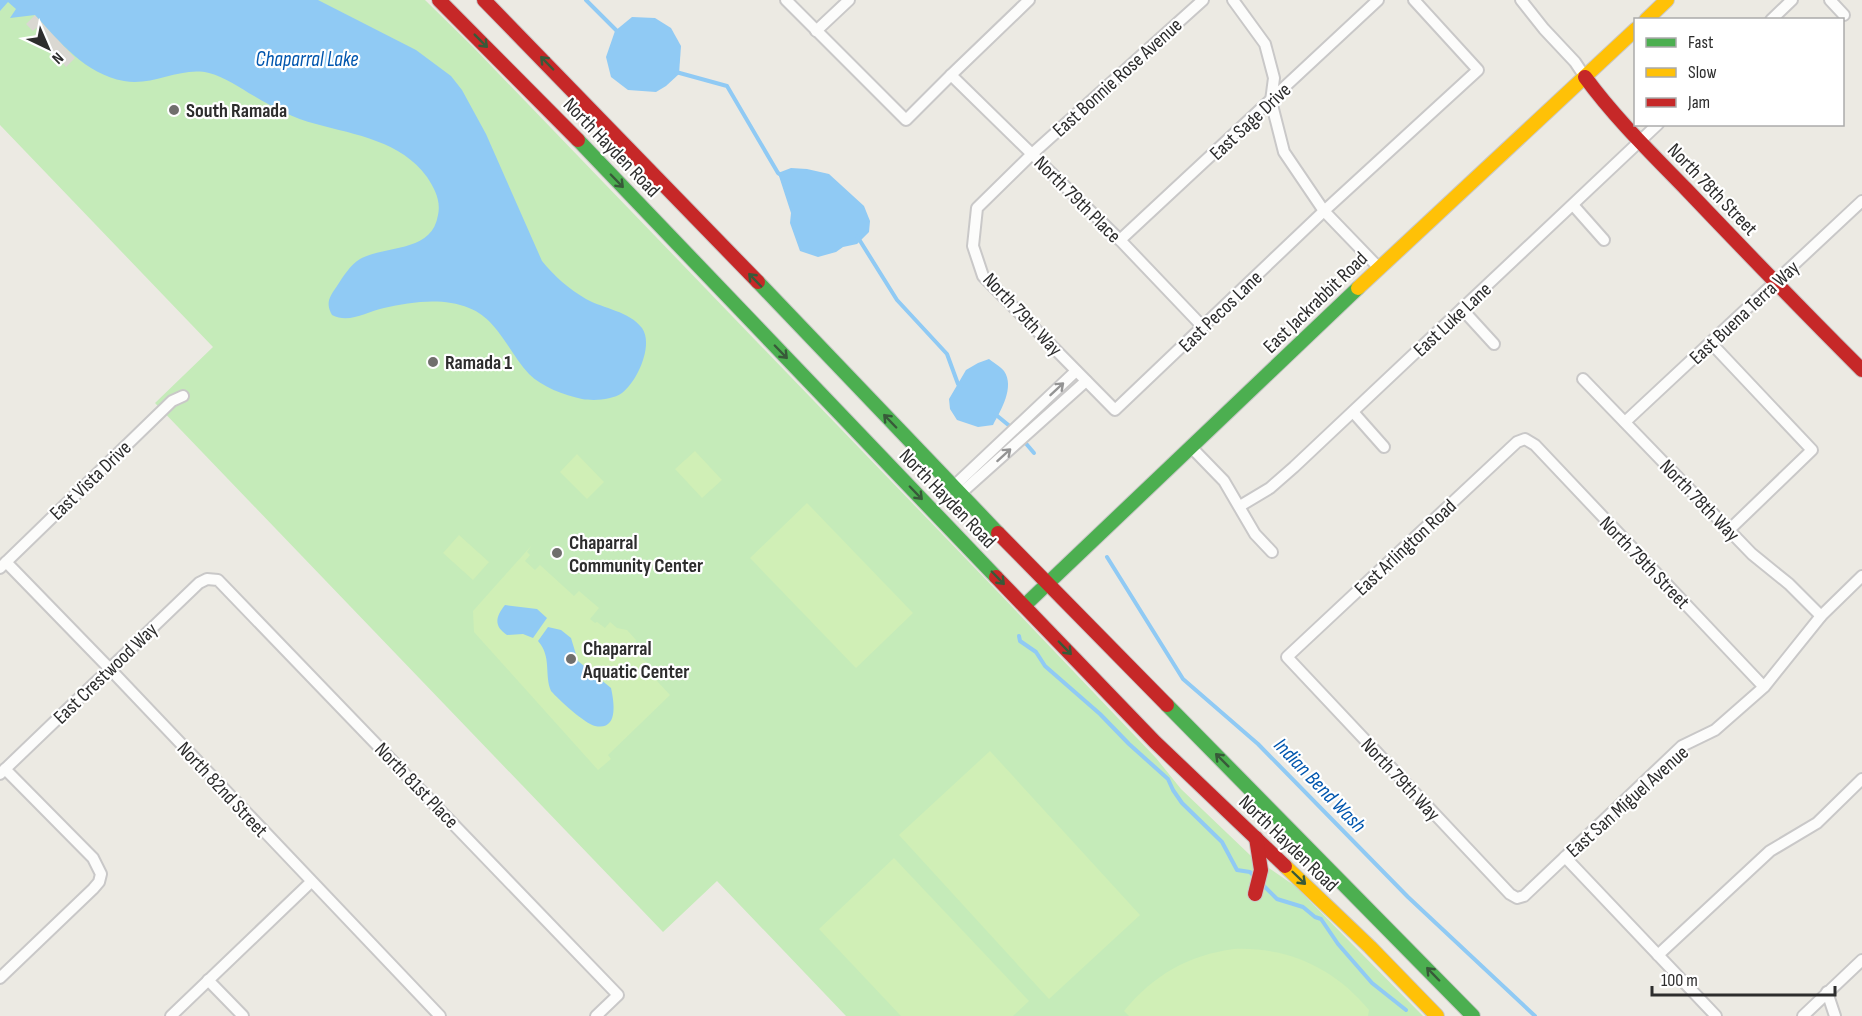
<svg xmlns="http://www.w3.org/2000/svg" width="1862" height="1016" viewBox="0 0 1862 1016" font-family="'Sofia Sans Condensed',sans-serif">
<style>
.green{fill:#c5ebb9}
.pitch{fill:#d0efb6}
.plaza{fill:#dad8d2}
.water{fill:#90caf4}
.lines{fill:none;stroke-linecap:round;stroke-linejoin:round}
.stream{stroke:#90caf4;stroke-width:4}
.street-casing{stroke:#c9c8c8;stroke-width:14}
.fast-casing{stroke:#c9c8c8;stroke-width:16}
.slow-casing{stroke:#c9c8c8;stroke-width:16}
.jam-casing{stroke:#c9c8c8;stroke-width:16}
.street{stroke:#fcfcfb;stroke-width:10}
.fast{stroke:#4caf50;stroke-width:14}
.slow{stroke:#ffc107;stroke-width:14}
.jam{stroke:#c62828;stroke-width:14}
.oneway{stroke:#385a39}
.oneway2{stroke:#949494}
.poi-dot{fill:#706f6d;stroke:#fff;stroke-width:2}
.labels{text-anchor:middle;stroke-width:4.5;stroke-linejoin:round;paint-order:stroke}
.street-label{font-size:20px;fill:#2d2d2d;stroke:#fff}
.poi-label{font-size:20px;font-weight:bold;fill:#2d2d2d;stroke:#fff;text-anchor:start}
.water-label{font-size:21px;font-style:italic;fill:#0056ae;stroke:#fff}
</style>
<rect width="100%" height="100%" fill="#eceae3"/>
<path class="green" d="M0,0H425L473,47L996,590L1156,758L1181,789L1250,855L1295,886L1423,1016H846L717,881L663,932L155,403L213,347L0,125Z"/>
<g class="pitch">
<path d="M695,451L722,480L702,498L675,469Z"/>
<path d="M577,454L604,482L587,499L560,472Z"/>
<path d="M807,503L913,613L856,668L750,558Z"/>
<path d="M459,535L489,562L473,580L443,553Z"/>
<path d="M532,545L527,552L530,555L525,561L535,570L540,565L574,596L579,591L599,608L590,619L595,623L597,622L605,628L610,622L617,628L627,630L636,640L635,643L644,650L639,656L662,675L657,681L670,695L608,755L611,759L598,770L474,632L473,611Z"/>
<path d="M990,751L1140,915L1049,999L899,835Z"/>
<path d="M894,858L1029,1001L1013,1016H901L819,929Z"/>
<path d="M1234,949C1289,947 1334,968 1369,1010L1368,1016H1129L1124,1011C1153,975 1189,955 1234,949Z"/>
</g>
<path class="plaza" d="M35,15L75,58L66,67L63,63L60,65L53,56L55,53L51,49L49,51L45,47L43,48L34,36L39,31L36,28L33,31L26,24Z"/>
<g class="water">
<path d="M0,0H318L416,50L451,76L462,90L486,134L542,261C554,276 569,289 586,299C604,309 629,311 642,328C654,345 637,382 622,393C612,400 594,401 582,399C564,395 542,387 529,374C509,353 498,319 469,308C442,297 411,302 384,308C366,312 349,324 332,315C325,303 330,296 337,286C343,277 350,265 360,259C386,245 432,253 438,215C441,201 435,189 427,177C401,141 356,135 316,124C294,119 273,107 254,96C240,88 225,77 209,73C181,66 152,87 124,81C85,74 60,42 35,15L10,18L16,9L8,2L0,11Z"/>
<path d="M632,17L655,18L671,28L681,46L679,74L666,86L656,92L628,90L611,77L606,57L615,31Z"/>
<path d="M791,168L807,169L829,174L864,206L870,221L869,232L857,244L843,247L836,252L818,257L800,251L790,223L791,213L778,173Z"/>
<path d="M989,359C994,363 1001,367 1004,371C1015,387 1001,410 993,425L978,427L957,420L950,409L949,399L966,370L978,363Z"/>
<path d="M505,605L537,609L547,618L533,638L523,634L507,635C493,626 496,616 505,605Z"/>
<path d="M548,627L561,630L571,638L578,661L611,688C614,702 619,731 595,726C584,723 559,700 551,691C544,674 552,657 538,641Z"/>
</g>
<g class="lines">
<g class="stream">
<path d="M586,0L618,32"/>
<path d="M676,72L727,86L778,173L781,175"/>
<path d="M857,236L897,300L947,354L958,384L961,386"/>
<path d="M995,414L1012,428"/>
<path d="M1023,440L1034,453"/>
<path d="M1107,557L1183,679L1258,744L1408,897L1535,1016"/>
<path d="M1019,636L1020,641L1036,652L1045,666L1100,714L1129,744L1168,779L1173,790L1182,803L1222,842L1237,870L1250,872L1256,878"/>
<path d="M1263,885L1277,899L1303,907L1315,917L1321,919L1338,944L1372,983L1406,1010"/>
</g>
<defs>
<g id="street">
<path d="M786,0L906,120L951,75L1029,0"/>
<path d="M1203,0L1032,154L977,208L973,246L983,276L1115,410L1324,211L1478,70L1414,0"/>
<path d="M1233,0L1265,44L1274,78L1271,101L1284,152L1324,211L1379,268"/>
<path d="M1521,0L1544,29L1575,62L1585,77"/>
<path d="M1830,0L1844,15"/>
<path d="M1771,20L1792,0"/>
<path d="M816,31L849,0"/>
<path d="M951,75L1120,240L1203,327"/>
<path d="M1573,205L1604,240"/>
<path d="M1120,240L1378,0"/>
<path d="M1462,309L1494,344"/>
<path d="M1711,343L1812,450L1729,530"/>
<path d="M1583,379L1752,554L1789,584L1821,616"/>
<path d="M1353,412L1384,447"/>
<path d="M1625,422L1862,201"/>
<path d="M1191,447L1224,481L1255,534L1272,552"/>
<path d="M953,487L1076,371"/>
<path d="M960,494L1086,381"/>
<path d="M1240,506L1270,488L1294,467L1658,124"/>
<path d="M6,562L109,668L440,1016"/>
<path d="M0,568L172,401L183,396"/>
<path d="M1764,687L1535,445L1525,439L1517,442L1287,657L1510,894L1517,898L1524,896L1682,746L1715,730L1764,687L1821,616L1862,576"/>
<path d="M0,774L199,583L207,579L218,580L618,995L596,1016"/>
<path d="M1565,857L1716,1016"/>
<path d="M1658,955L1770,851L1817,823L1862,779"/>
<path d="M0,978L93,889L99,882L101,874L93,858L5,769"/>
<path d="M208,980L243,1016"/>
<path d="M1827,992L1835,1016"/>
<path d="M171,1016L311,882"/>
<path d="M1803,1016L1862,960"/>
</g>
<g id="fast">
<path d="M578,140L996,577"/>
<path d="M758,282L998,533"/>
<path d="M1024,606L1358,288"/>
<path d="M1167,705L1473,1016"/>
</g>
<g id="slow">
<path d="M1646,20L1667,0"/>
<path d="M1358,288L1636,29"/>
<path d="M1285,866L1370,947L1437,1016"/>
</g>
<g id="jam">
<path d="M439,0L578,140"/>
<path d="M484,0L758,282"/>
<path d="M1585,77C1615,118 1651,153 1686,189C1744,250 1803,311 1862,370"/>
<path d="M998,533L1167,705"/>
<path d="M996,577L1155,742L1285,866"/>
<path d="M1255,894L1261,870L1256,838"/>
</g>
</defs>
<use href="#street" class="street-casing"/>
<use href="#fast" class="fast-casing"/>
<use href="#slow" class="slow-casing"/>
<use href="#jam" class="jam-casing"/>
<use href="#street" class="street"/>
<use href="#fast" class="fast"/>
<use href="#slow" class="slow"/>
<use href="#jam" class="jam"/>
</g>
<defs><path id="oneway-shaft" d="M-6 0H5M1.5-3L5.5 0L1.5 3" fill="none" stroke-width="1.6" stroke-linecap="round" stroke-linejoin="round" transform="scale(1.5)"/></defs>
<g class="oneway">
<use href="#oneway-shaft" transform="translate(481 41) rotate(45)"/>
<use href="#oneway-shaft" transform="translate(547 63) rotate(-134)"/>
<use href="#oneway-shaft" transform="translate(617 181) rotate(46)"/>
<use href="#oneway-shaft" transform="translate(755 280) rotate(-134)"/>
<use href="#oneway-shaft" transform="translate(781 352) rotate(46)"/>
<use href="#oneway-shaft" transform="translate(890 421) rotate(-134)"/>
<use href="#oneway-shaft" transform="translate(916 493) rotate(46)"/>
<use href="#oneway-shaft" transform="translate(998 578) rotate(46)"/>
<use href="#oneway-shaft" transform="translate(1065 648) rotate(46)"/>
<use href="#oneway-shaft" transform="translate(1222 760) rotate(-135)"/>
<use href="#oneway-shaft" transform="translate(1299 878) rotate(44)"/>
<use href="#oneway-shaft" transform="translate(1433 974) rotate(-134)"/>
</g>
<g class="oneway2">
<use href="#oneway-shaft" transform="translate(1057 389) rotate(-43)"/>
<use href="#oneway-shaft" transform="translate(1004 455) rotate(-42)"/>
</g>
<g class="poi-dot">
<circle cx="174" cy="110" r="6"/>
<circle cx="433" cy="362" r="6"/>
<circle cx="557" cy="553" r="6"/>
<circle cx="571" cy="659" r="6"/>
</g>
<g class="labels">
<g class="street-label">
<text transform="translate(1117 77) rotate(-42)" y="7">East Bonnie Rose Avenue</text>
<text transform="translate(1250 121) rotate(-43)" y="7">East Sage Drive</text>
<text transform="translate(612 147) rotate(46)" y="7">North Hayden Road</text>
<text transform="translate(1713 189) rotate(46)" y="7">North 78th Street</text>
<text transform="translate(1078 199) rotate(45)" y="7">North 79th Place</text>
<text transform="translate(1315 302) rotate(-44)" y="7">East Jackrabbit Road</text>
<text transform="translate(1220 311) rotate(-44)" y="7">East Pecos Lane</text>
<text transform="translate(1744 312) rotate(-43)" y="7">East Buena Terra Way</text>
<text transform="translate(1023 314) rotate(47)" y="7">North 79th Way</text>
<text transform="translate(1452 319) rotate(-43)" y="7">East Luke Lane</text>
<text transform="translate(90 480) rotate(-44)" y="7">East Vista Drive</text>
<text transform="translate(948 498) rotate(46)" y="7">North Hayden Road</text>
<text transform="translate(1700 500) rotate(46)" y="7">North 78th Way</text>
<text transform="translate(1405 547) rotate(-43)" y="7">East Arlington Road</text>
<text transform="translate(1645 562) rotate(46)" y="7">North 79th Street</text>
<text transform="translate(105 673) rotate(-44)" y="7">East Crestwood Way</text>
<text transform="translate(1401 779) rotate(47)" y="7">North 79th Way</text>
<text transform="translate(417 785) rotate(46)" y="7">North 81st Place</text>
<text transform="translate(223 789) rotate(47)" y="7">North 82nd Street</text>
<text transform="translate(1627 801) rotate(-42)" y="7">East San Miguel Avenue</text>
<text transform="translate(1289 843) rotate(44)" y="7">North Hayden Road</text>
</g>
<g class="poi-label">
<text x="186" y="117">South Ramada</text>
<text x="445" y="369">Ramada 1</text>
<text x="569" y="549">Chaparral<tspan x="569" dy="23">Community Center</tspan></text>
<text x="583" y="655">Chaparral<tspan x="583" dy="23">Aquatic Center</tspan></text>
</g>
<g class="water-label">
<text x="307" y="66">Chaparral Lake</text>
<text transform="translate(1320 785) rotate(46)" y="7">Indian Bend Wash</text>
</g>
</g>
<rect x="1634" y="18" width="210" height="108" fill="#ffffff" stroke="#ababab" stroke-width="1.5"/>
<rect x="1646" y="38" width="30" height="9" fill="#4caf50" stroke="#ababab" stroke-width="1.5"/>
<text x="1688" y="48" font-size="18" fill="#2d2d2d">Fast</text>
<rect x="1646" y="68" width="30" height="9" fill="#ffc107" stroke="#ababab" stroke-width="1.5"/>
<text x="1688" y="78" font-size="18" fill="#2d2d2d">Slow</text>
<rect x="1646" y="98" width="30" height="9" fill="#c62828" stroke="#ababab" stroke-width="1.5"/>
<text x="1688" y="108" font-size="18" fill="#2d2d2d">Jam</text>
<g transform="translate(48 48) rotate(136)" stroke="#ffffff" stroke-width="4.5" paint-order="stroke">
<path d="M0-4.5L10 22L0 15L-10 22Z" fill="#2d2d2d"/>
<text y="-9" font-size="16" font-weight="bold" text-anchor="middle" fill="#2d2d2d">N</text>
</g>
<path d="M1652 986v9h183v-9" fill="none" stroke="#2d2d2d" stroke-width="3"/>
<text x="1661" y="986" font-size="18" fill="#2d2d2d" stroke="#ffffff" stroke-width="4.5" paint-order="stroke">100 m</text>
</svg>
